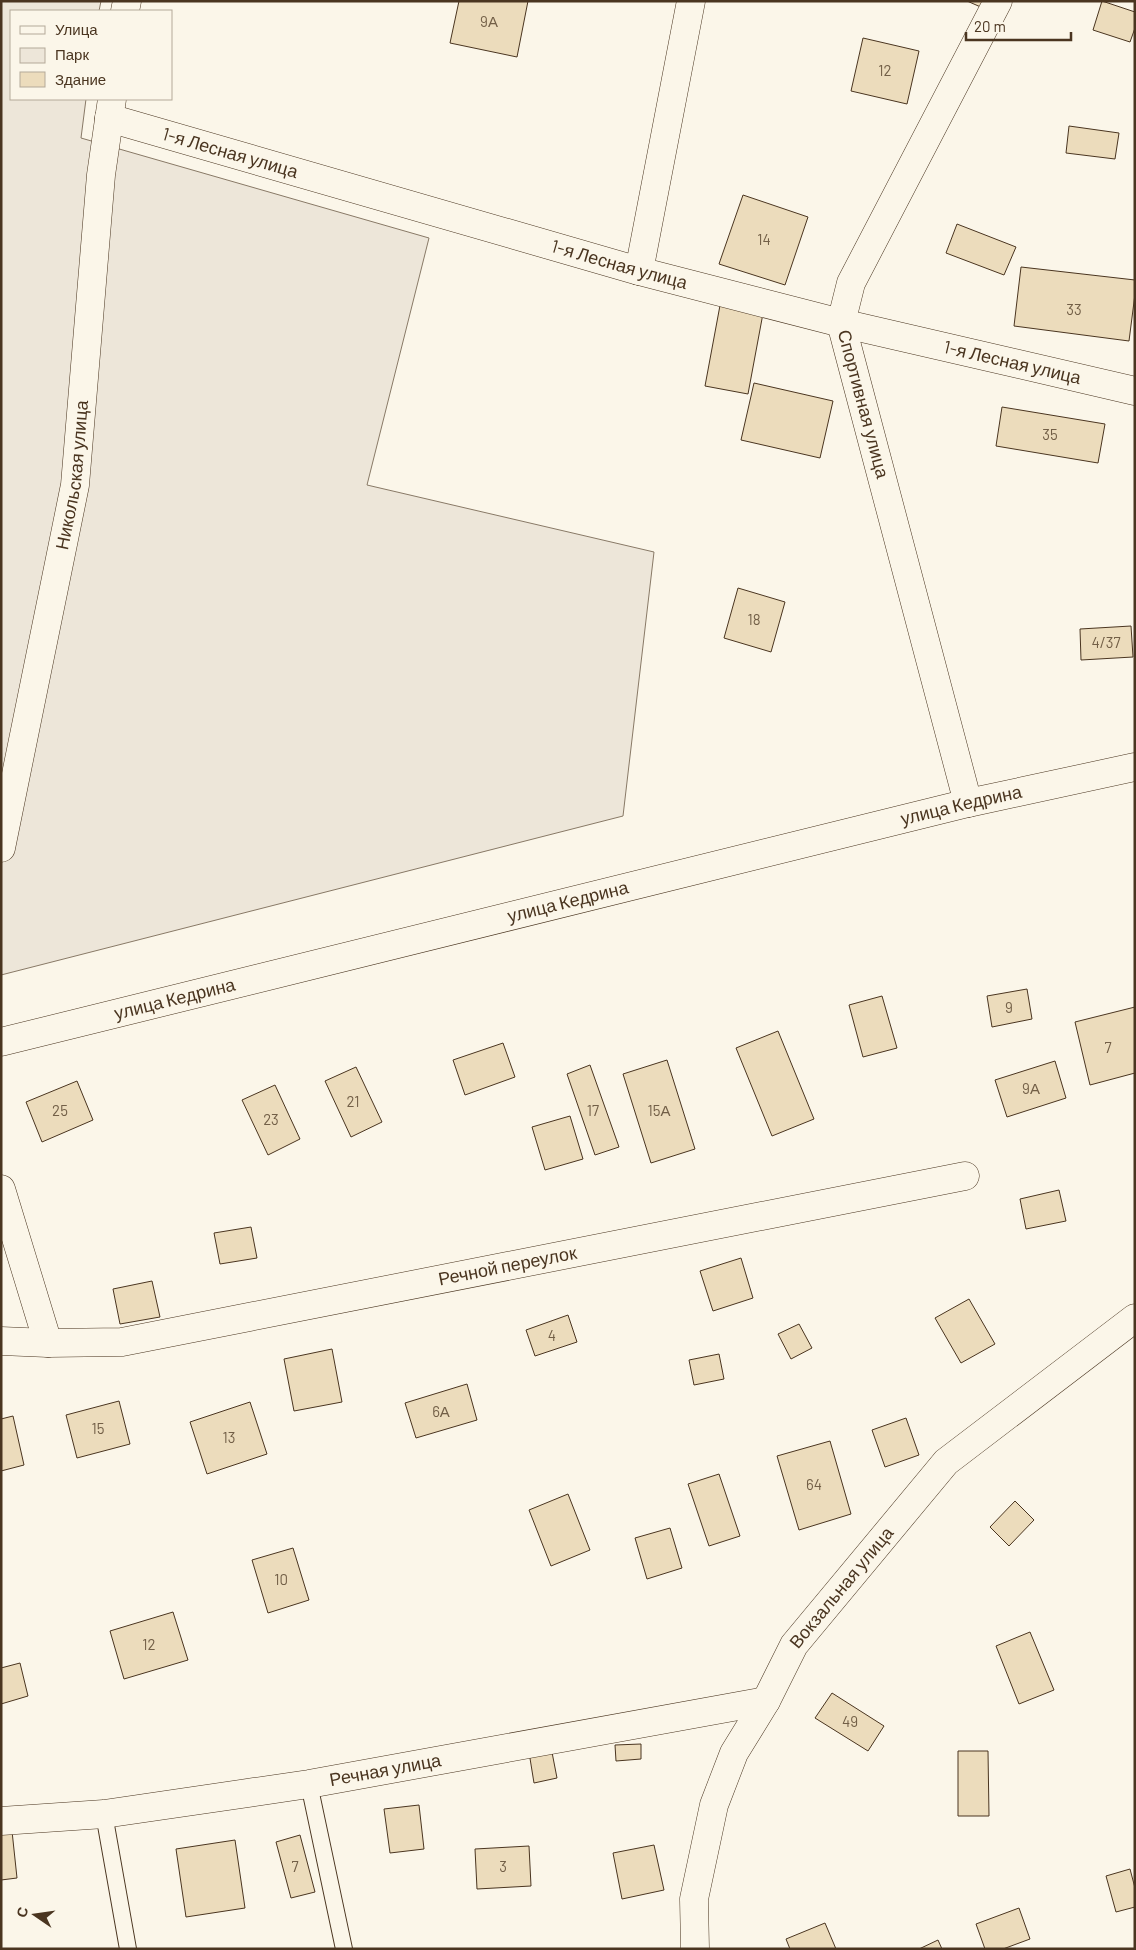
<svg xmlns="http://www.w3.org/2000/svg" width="1136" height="1950" viewBox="0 0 1136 1950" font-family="Barlow,sans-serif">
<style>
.green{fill:#ede6d9;stroke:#887966}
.building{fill:#ecdcbc;stroke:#4a3520}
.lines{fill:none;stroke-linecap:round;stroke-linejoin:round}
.service-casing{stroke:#4a3520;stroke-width:18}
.minor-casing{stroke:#4a3520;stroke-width:29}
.service{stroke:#fbf6e9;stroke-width:16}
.minor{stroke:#fbf6e9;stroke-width:28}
.labels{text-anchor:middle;stroke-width:4;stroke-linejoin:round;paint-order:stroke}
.number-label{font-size:15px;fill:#725f47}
.street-label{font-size:18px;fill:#4a3520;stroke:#fbf6e9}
</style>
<rect width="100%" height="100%" fill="#fbf6e9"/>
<path class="green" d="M1,1H101L99,11H11V99H86L81,138L429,238L367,485L654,552L623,816L1,975Z"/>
<g class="building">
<path d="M459,1H528L517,57L450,43Z"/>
<path d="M967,1H986L983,8Z"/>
<path d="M1102,1L1135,12V28L1130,42L1093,30Z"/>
<path d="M863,38L919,51L907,104L851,91Z"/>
<path d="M1069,126L1119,133L1115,159L1066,153Z"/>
<path d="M743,195L808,217L785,285L719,264Z"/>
<path d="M957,224L1016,247L1004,275L946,253Z"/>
<path d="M1021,267L1135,280V294L1129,341L1014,326Z"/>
<path d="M721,300L764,308L748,394L705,386Z"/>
<path d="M754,383L833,401L820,458L741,440Z"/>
<path d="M1002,407L1105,424L1098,463L996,446Z"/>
<path d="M738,588L785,602L771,652L724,638Z"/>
<path d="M1131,626L1133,657L1081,660L1080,629Z"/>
<path d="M1027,989L1032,1019L992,1027L987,996Z"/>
<path d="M882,996L897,1048L863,1057L849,1005Z"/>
<path d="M1135,1007V1073L1090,1085L1075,1022Z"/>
<path d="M778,1031L814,1119L772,1136L736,1048Z"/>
<path d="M503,1043L515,1077L465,1095L453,1060Z"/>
<path d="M667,1060L695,1149L651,1163L623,1074Z"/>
<path d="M1055,1061L1066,1098L1007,1117L995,1080Z"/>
<path d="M590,1065L619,1147L595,1155L567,1074Z"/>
<path d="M356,1067L382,1122L351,1137L325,1081Z"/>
<path d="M77,1081L93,1120L42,1142L26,1102Z"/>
<path d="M275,1085L300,1139L268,1155L242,1100Z"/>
<path d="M570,1116L583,1159L545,1170L532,1127Z"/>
<path d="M1059,1190L1066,1221L1026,1229L1020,1199Z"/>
<path d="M251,1227L257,1258L220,1264L214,1233Z"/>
<path d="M741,1258L753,1298L713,1311L700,1271Z"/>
<path d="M152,1281L160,1317L120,1324L113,1289Z"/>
<path d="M969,1299L995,1344L961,1363L935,1318Z"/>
<path d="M568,1315L577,1342L535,1356L526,1330Z"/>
<path d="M799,1324L812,1348L791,1359L778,1334Z"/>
<path d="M332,1349L342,1402L294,1411L284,1359Z"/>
<path d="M719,1354L724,1379L694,1385L689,1360Z"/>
<path d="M467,1384L477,1420L416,1438L405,1403Z"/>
<path d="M119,1401L130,1444L77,1458L66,1415Z"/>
<path d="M250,1402L267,1454L207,1474L190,1422Z"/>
<path d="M13,1416L24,1465L1,1471V1419Z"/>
<path d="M906,1418L919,1455L885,1467L872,1430Z"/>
<path d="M830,1441L851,1514L799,1530L777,1456Z"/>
<path d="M719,1474L740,1536L709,1546L688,1484Z"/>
<path d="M568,1494L590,1550L551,1566L529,1510Z"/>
<path d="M1015,1501L1034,1520L1009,1546L990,1527Z"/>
<path d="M670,1528L682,1568L647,1579L635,1538Z"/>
<path d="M293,1548L309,1600L268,1613L252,1560Z"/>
<path d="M173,1612L188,1660L124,1679L110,1631Z"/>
<path d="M1030,1632L1054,1690L1019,1704L996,1646Z"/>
<path d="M20,1663L28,1696L1,1704V1668Z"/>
<path d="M832,1693L884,1726L868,1751L815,1718Z"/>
<path d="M550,1742L557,1778L534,1783L528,1746Z"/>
<path d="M641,1744V1759L616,1761L615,1745Z"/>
<path d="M958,1751H988L989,1816H958Z"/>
<path d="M419,1805L424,1849L390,1853L384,1809Z"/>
<path d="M12,1831L17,1878L1,1880V1832Z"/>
<path d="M300,1835L315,1892L291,1898L276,1842Z"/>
<path d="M235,1840L245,1908L186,1917L176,1849Z"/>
<path d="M654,1845L664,1890L622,1899L613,1853Z"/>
<path d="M529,1846L531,1886L477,1889L475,1849Z"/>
<path d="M1130,1869L1135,1888V1907L1116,1912L1106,1876Z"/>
<path d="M1019,1908L1030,1939L1003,1949H985L976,1924Z"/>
<path d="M825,1923L836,1949H790L786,1939Z"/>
<path d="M938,1940L942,1949H919Z"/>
</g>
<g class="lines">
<defs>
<g id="service">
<path d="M309,1784L344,1949"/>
<path d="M104,1814L128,1949"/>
</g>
<g id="minor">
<path d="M125,11L127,1"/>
<path id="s1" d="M109,118L639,271L841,323L1135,391"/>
<path d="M639,271L691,1"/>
<path d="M968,803L841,323L851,283L998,1"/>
<path id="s2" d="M1,848L75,485L101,175L112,99"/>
<path id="s3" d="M1,1042L968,803L1135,767"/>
<path id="s4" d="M1,1189L48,1343L122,1342L965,1176"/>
<path d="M1,1341L48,1343"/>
<path id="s5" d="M1,1821L104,1814L309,1784L766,1701"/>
<path id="s6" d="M695,1949L694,1899L714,1805L734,1753L766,1701L794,1645L946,1462L1135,1318"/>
</g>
</defs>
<use href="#service" class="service-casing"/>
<use href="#minor" class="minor-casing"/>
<use href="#service" class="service"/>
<use href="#minor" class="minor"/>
</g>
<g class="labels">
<g class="number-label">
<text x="489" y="27">9А</text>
<text x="885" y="76">12</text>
<text x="764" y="245">14</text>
<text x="1074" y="315">33</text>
<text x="1050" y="440">35</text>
<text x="754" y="625">18</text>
<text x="1106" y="648">4/37</text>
<text x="1009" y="1013">9</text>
<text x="1108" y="1053">7</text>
<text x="1031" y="1094">9А</text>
<text x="353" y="1107">21</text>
<text x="60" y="1116">25</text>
<text x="593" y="1116">17</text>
<text x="659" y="1116">15А</text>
<text x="271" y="1125">23</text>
<text x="552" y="1341">4</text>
<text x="441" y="1417">6А</text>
<text x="98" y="1434">15</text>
<text x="229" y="1443">13</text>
<text x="814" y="1490">64</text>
<text x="281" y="1585">10</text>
<text x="149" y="1650">12</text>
<text x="850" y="1727">49</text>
<text x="295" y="1872">7</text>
<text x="503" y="1872">3</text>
</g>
<g class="street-label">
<text dy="6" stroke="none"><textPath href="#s1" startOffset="126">1-я Лесная улица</textPath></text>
<text dy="6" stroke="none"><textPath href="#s1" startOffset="531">1-я Лесная улица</textPath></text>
<text dy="6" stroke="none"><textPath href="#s1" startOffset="936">1-я Лесная улица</textPath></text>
<text transform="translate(863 404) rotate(75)" y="6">Спортивная улица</text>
<text dy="6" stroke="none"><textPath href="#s2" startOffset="380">Никольская улица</textPath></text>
<text dy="6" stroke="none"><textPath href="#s3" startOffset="989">улица Кедрина</textPath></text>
<text dy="6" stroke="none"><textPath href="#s3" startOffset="584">улица Кедрина</textPath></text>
<text dy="6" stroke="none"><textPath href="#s3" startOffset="179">улица Кедрина</textPath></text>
<text dy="6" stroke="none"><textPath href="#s4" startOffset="628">Речной переулок</textPath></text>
<text dy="6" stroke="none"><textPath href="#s6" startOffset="400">Вокзальная улица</textPath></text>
<text dy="6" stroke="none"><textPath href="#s5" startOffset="388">Речная улица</textPath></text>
</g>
</g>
<rect width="1136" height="1950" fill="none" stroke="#4a3520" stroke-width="5"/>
<rect x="10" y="10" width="162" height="90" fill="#fbf6e9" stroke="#b4a999"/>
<rect x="20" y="26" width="25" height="8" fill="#fbf6e9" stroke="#b4a999"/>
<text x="55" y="35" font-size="15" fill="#4a3520">Улица</text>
<rect x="20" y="48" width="25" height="15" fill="#ede6d9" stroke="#b4a999"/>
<text x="55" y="60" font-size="15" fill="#4a3520">Парк</text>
<rect x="20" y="72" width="25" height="15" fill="#ecdcbc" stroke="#b4a999"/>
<text x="55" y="85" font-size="15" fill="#4a3520">Здание</text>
<g transform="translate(35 1915) rotate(283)" stroke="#fbf6e9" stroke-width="4" paint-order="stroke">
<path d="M0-4L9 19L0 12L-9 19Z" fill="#4a3520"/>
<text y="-8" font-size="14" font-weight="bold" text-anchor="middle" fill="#4a3520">С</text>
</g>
<path d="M966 32v8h105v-8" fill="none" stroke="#4a3520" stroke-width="2.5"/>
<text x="974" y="32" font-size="15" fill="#4a3520" stroke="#fbf6e9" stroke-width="4" paint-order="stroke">20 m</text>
</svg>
